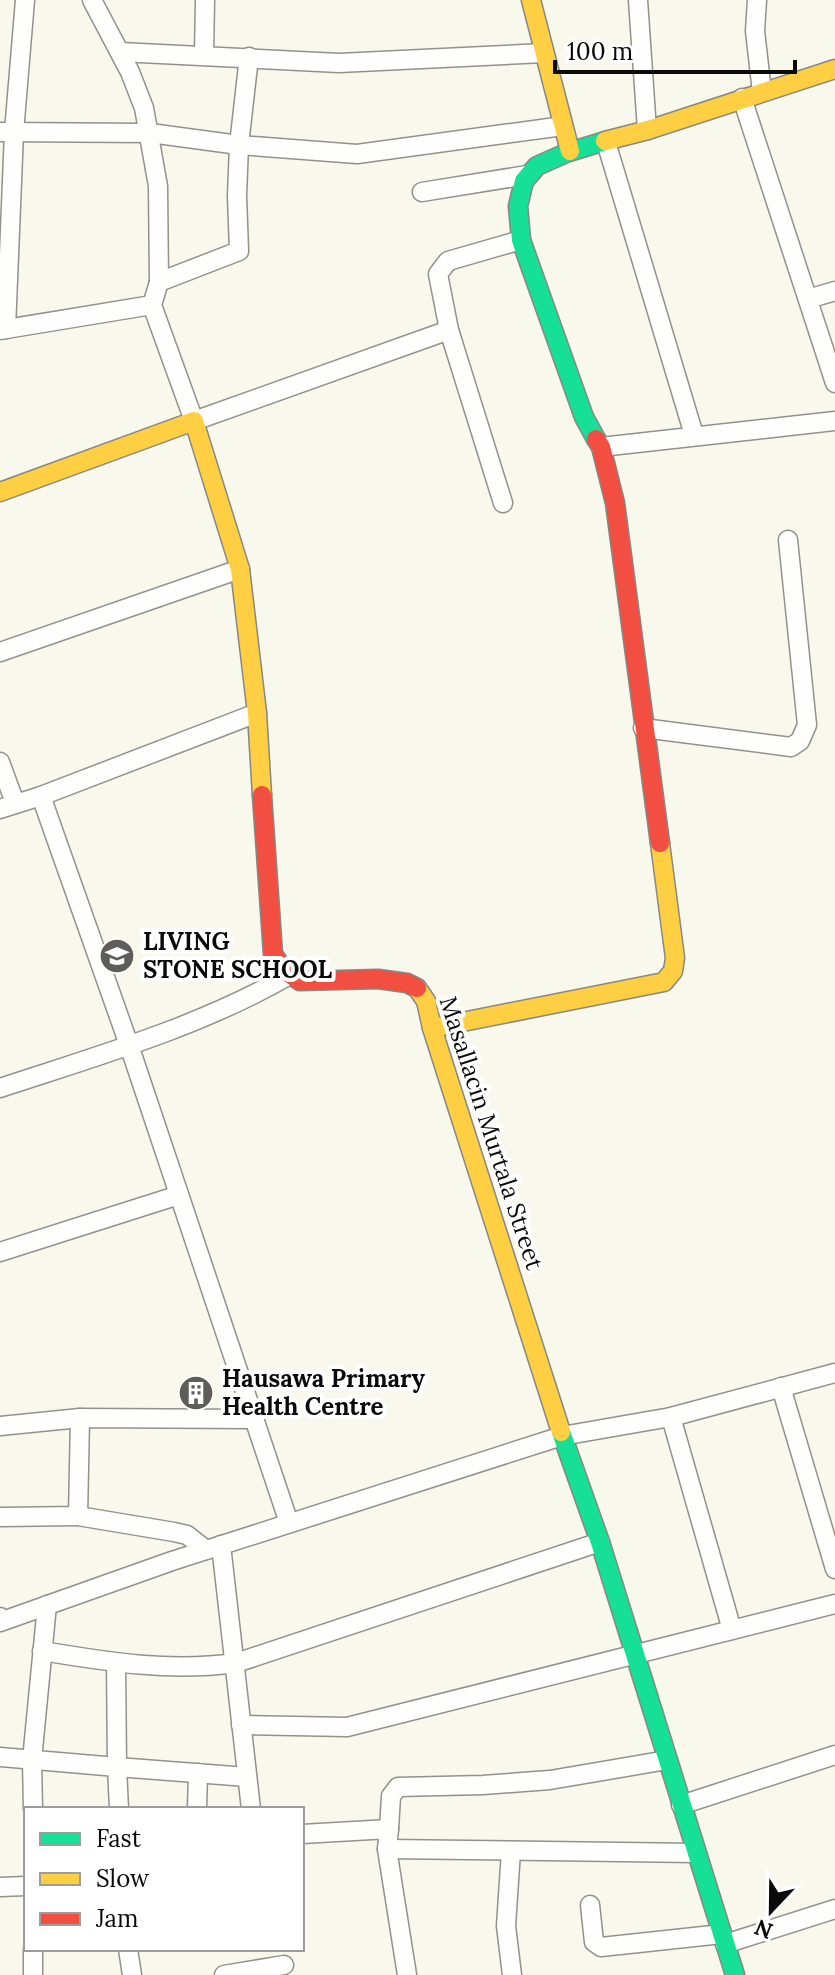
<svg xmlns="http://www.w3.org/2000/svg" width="835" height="1975" viewBox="0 0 835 1975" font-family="Lora,serif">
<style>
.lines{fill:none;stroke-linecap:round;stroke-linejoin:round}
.street-casing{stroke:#92918c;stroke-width:21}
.fast-casing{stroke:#888883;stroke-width:21}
.slow-casing{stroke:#888883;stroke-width:21}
.jam-casing{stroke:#888883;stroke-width:21}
.street{stroke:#fefefc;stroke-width:18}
.fast{stroke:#16e098;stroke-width:18}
.slow{stroke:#ffcf43;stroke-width:18}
.jam{stroke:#f24e42;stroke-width:18}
.labels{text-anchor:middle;stroke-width:8;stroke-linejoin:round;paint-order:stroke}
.poi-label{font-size:24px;font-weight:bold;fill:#0a0a0a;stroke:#fff;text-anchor:start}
.street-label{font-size:24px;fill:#0a0a0a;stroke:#fff}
</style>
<rect width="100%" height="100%" fill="#f9f8ed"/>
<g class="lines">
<defs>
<g id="street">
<path d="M92,0L130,72L144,108L158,186L159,282L152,305L194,421L449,330"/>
<path d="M638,0L647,130"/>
<path d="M757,0L755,31L762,92"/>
<path d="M120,52L339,63L544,53"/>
<path d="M204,55L205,0"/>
<path d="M742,98L835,383"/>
<path d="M0,132L150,133L239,145L357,154L563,126"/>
<path d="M606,142L694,435"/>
<path d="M422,192L527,175"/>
<path d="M159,282L239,251L237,196L239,145L249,57"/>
<path d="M808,299L835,291"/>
<path d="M6,329L14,132L25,0"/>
<path d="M0,330L152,305"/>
<path d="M601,447L835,421"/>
<path d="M503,503L449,330L438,274L448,261L521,240"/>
<path d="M0,652L240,569"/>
<path d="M643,728L791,747L800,741L807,725L788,540"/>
<path d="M0,762L15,803"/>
<path d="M41,796L129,1045L289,1523"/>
<path d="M0,809L41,796L257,713"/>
<path d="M0,1088C97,1056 199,1027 288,976"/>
<path d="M0,1252L179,1195"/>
<path d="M781,1387L835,1569"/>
<path d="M671,1417L732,1630"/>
<path d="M0,1426L80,1418L254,1419"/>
<path d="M78,1516L174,1532L187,1535L206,1550"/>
<path d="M0,1517L78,1516L80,1418"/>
<path d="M221,1545L251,1809"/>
<path d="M0,1617V1622L172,1561L562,1436L671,1417L835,1373"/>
<path d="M42,1651C109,1662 168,1672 236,1663L600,1542"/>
<path d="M116,1663L117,1767L247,1777"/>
<path d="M241,1725L347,1727L835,1604"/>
<path d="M0,1757L117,1767L119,1809"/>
<path d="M681,1805L835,1755"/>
<path d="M33,1809L32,1760L47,1605"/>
<path d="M197,1809L198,1773"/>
<path d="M389,1829L391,1796L398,1787L483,1785L550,1780L667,1760"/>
<path d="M302,1834L389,1829L387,1849L407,1975"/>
<path d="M387,1849L696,1853"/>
<path d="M511,1851L506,1926L512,1975"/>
<path d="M0,1887L26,1886"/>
<path d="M590,1905L594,1942L601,1947L722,1934"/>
<path d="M725,1944L835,1909"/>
<path d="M33,1949V1975"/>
<path d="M128,1949L132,1975"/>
<path d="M224,1975L284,1965"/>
</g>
<g id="fast">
<path d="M596,439L584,417L521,240L518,206L524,181L537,166L566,153L605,141"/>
<path d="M561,1432L600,1542L735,1975"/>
</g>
<g id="slow">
<path d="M531,0L570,151"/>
<path d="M605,141L648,130L835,69"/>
<path d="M0,492L194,421L240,569L257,713L262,795"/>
<path d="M417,988L426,1001L432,1028L561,1432"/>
<path d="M432,1028L664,982L673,971L675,958L660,843"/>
</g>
<g id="jam">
<path d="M596,439L601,447L615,503L660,843"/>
<path d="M262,795L273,954L284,970L300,981L378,979L407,983L417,988"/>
</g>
</defs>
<use href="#street" class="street-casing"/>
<use href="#fast" class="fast-casing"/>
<use href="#slow" class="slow-casing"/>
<use href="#jam" class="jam-casing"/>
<use href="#street" class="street"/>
<use href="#fast" class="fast"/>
<use href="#slow" class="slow"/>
<use href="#jam" class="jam"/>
</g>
<defs>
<symbol id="school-disc" viewBox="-11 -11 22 22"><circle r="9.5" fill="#5e5d59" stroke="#fff"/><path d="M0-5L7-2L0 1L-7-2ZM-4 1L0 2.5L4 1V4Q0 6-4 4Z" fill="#fff"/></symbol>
<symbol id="building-disc" viewBox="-11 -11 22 22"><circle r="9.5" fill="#5e5d59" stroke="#fff"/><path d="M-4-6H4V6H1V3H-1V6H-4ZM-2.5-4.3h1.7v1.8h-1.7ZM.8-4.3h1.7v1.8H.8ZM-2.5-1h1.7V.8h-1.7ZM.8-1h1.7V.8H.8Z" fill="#fff"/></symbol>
</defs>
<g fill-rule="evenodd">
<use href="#school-disc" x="97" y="936" width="40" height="40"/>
<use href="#building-disc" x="176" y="1373" width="40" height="40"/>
</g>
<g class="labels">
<g class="poi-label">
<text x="143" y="950">LIVING<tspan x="143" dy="28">STONE SCHOOL</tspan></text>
<text x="222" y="1387">Hausawa Primary<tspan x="222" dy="28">Health Centre</tspan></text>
</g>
<g class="street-label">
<text transform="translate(491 1133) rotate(72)" y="8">Masallacin Murtala Street</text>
</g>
</g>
<rect x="24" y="1807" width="280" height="144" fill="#ffffff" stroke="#9d9d9d" stroke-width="2"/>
<rect x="40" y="1833" width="40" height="12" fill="#16e098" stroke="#9d9d9d" stroke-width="2"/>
<text x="96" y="1847" font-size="24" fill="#0a0a0a">Fast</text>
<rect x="40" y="1873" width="40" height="12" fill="#ffcf43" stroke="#9d9d9d" stroke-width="2"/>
<text x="96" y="1887" font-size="24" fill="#0a0a0a">Slow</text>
<rect x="40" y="1913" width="40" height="12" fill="#f24e42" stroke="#9d9d9d" stroke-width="2"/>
<text x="96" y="1927" font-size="24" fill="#0a0a0a">Jam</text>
<g transform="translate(771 1911) rotate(202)" stroke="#ffffff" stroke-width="6" paint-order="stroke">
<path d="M0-6L14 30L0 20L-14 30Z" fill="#0a0a0a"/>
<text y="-12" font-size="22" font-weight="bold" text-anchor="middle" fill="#0a0a0a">N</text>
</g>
<path d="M555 60v12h240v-12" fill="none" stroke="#0a0a0a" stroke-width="4"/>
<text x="567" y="60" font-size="24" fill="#0a0a0a" stroke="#ffffff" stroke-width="6" paint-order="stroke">100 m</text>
</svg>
